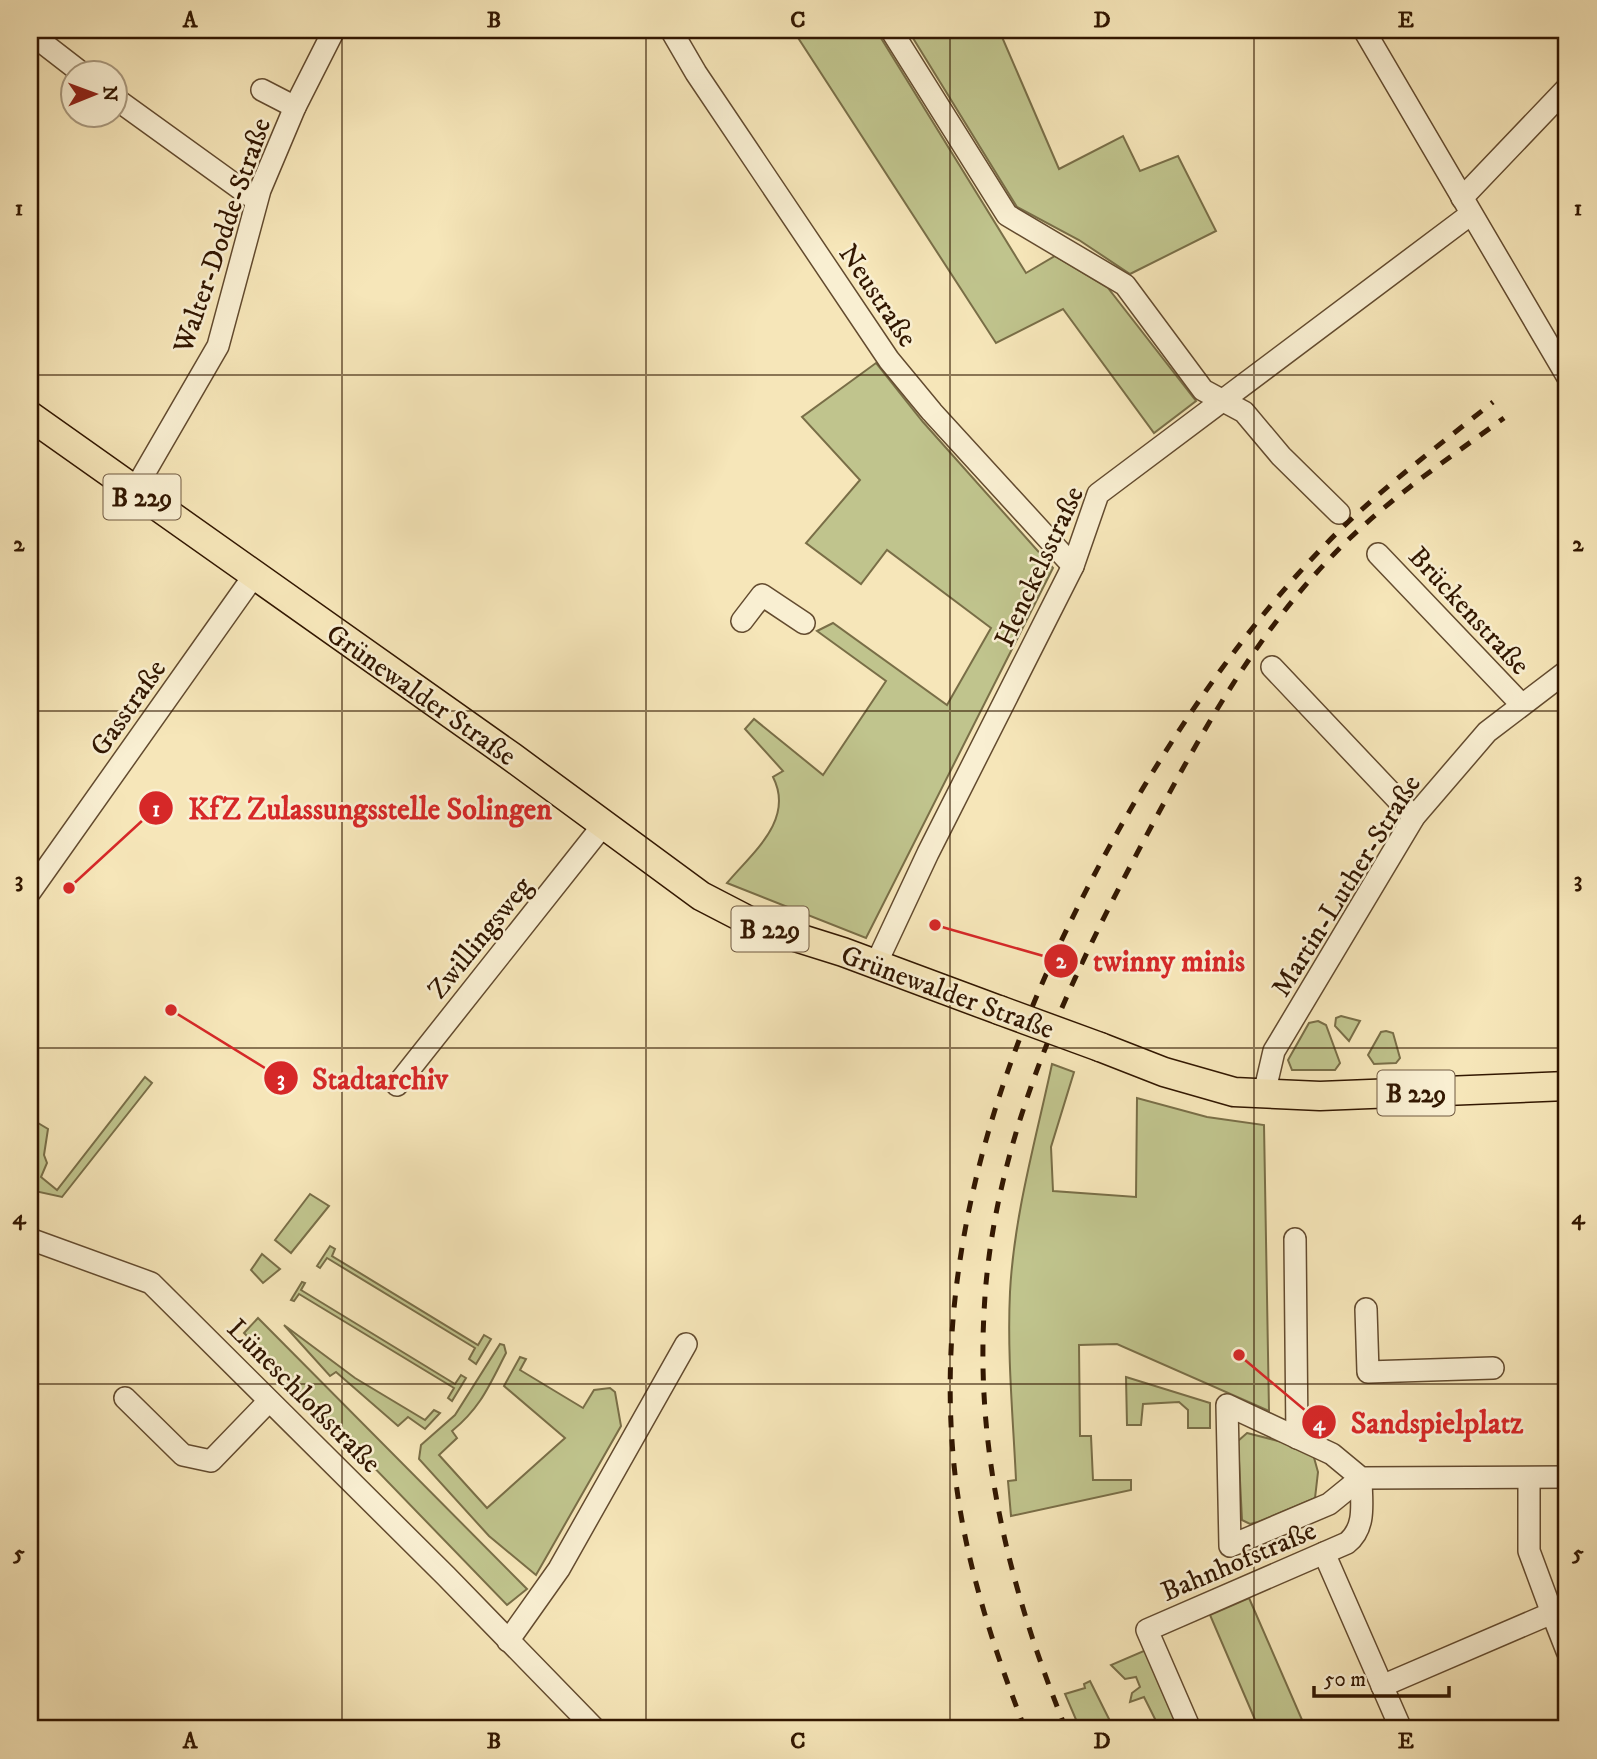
<svg xmlns="http://www.w3.org/2000/svg" width="1597" height="1759" viewBox="0 0 1597 1759" font-family="'IM FELL DW Pica',serif">
<style>
.green{fill:#c0c48d;stroke:#796e47;stroke-width:2}
.lines{fill:none;stroke-linecap:round;stroke-linejoin:round}
.minor-casing{stroke:#634b2f;stroke-width:24}
.major-casing{stroke:#321701;stroke-width:31}
.minor{stroke:#f9efd2;stroke-width:21}
.major{stroke:#f6e6b9;stroke-width:28}
.rail{stroke:#321701;stroke-width:5;stroke-dasharray:12 12;stroke-linecap:butt}
.major-bridge-casing{stroke:#321701;stroke-width:31;stroke-linecap:butt}
.major-bridge{stroke:#f6e6b9;stroke-width:28}
.grid{fill:none;stroke:#321701;stroke-width:2;stroke-opacity:0.55}
.labels{text-anchor:middle;stroke-width:5;stroke-linejoin:round;paint-order:stroke}
.shield{fill:#f9efd2;stroke:#6e5840;stroke-width:2}
.shield-label{font-size:26px;font-weight:bold;fill:#321701}
.street-label{font-size:28px;fill:#321701;stroke:#f9efd2}
.leader{fill:none;stroke:#d62828;stroke-width:2.5}
.callout-dot{fill:#d62828;stroke:#f9efd2;stroke-width:2.5}
.mark-label{font-size:21px;text-anchor:middle;font-weight:bold;fill:#fff}
.callout-label{font-size:30px;text-anchor:middle;font-weight:bold;fill:#d62828;stroke:#f9efd2;stroke-width:5;stroke-linejoin:round;paint-order:stroke}
.neatline{fill:none;stroke:#321701;stroke-width:2.5}
.grid-label{font-size:23px;text-anchor:middle;font-weight:bold;fill:#321701}
</style>
<rect width="100%" height="100%" fill="#f6e6b9"/>
<filter id="stains"><feTurbulence type="fractalNoise" baseFrequency=".00286" numOctaves="4"/><feColorMatrix values="0 0 0 0 .2 0 0 0 0 .09 0 0 0 0 .02 0 0 0 .5 -.17"/></filter>
<radialGradient id="worn" r=".72"><stop offset=".6" stop-color="#630" stop-opacity="0"/><stop offset="1" stop-color="#630" stop-opacity=".3"/></radialGradient>
<g class="green">
<path d="M793,30H876L1026,273L1055,256L1108,288L1196,401L1154,433L1063,309L996,343Z"/>
<path d="M908,30H999L1059,169L1123,136L1140,171L1178,156L1216,231L1130,274L1079,240L1017,207Z"/>
<path d="M876,363L923,422L1053,568L866,938L727,883C752,853 795,820 773,777L783,771L745,729L754,719L823,775L886,681L817,631L833,623L947,705L991,628L887,550L861,584L806,543L860,480L802,417Z"/>
<path d="M1341,1016L1360,1021L1349,1041L1335,1026L1336,1018Z"/>
<path d="M1318,1021L1326,1025L1340,1063L1335,1070H1292L1288,1060L1309,1023Z"/>
<path d="M1386,1031L1393,1033L1400,1058L1396,1063L1374,1064L1368,1055L1381,1032Z"/>
<path d="M1052,1064L1074,1072L1051,1147L1053,1191L1136,1197L1137,1098L1207,1117L1264,1125L1269,1411L1117,1344L1079,1345L1080,1436H1091L1093,1480H1131V1490L1011,1516L1008,1481L1016,1480C1013,1417 1007,1354 1010,1292C1014,1215 1036,1139 1052,1064Z"/>
<path d="M145,1077L152,1083L62,1197L30,1190V1125L33,1120L48,1129L44,1155L47,1163L41,1177L57,1190Z"/>
<path d="M310,1194L329,1206L291,1253L275,1240Z"/>
<path d="M330,1246L335,1249L332,1256L478,1345L484,1335L491,1339L476,1364L469,1359L475,1348L327,1258L320,1268L317,1266Z"/>
<path d="M262,1254L280,1269L263,1283L251,1270Z"/>
<path d="M302,1282L305,1283L301,1290L455,1384L461,1375L466,1378L452,1401L448,1398L454,1388L299,1294L294,1301L291,1300Z"/>
<path d="M258,1318L527,1589L507,1605L244,1333Z"/>
<path d="M284,1325L355,1378L425,1420L434,1410L440,1413L425,1429L408,1417L398,1426L336,1372L330,1376Z"/>
<path d="M500,1344L504,1345L506,1353C489,1386 481,1407 452,1431L457,1438L439,1455L487,1508L565,1438L504,1386L520,1357L526,1359L520,1370L583,1408L594,1390L610,1388L615,1392L621,1426L536,1575L489,1536L419,1459L421,1445L455,1415Z"/>
<path d="M1126,1377L1210,1403V1428H1188V1410L1179,1402L1143,1404L1141,1425H1127Z"/>
<path d="M1247,1433L1290,1444L1313,1454L1318,1472L1315,1498L1258,1522L1250,1524L1242,1520L1238,1441Z"/>
<path d="M1249,1598L1306,1729H1259L1210,1615Z"/>
<path d="M1146,1650L1180,1729H1160L1144,1697L1130,1702L1132,1693L1140,1687L1136,1677L1125,1679L1111,1665Z"/>
<path d="M1090,1681L1114,1729H1080L1065,1694L1085,1688L1084,1684Z"/>
</g>
<g class="lines">
<defs>
<g id="minor">
<path d="M33,30L30,33L83,74"/>
<path d="M671,30L696,73L889,360L932,412L1073,566"/>
<path d="M891,30L1007,215L1125,285L1203,390L1244,412L1281,456L1339,513"/>
<path d="M1364,30L1567,376"/>
<path d="M262,90L295,107"/>
<path d="M116,99L256,200"/>
<path d="M1462,198L1567,88"/>
<path d="M134,491L218,346L260,190L295,107L334,30"/>
<path d="M1378,554L1521,704"/>
<path d="M742,621L762,595L804,623"/>
<path d="M1272,667L1414,817"/>
<path d="M30,892L253,577"/>
<path d="M876,964L928,853L1073,566L1098,494L1471,214"/>
<path d="M397,1085L604,824"/>
<path d="M1264,1094L1274,1051L1414,817L1487,732L1567,671"/>
<path d="M30,1239L151,1283L446,1576L595,1729"/>
<path d="M1295,1239L1297,1438"/>
<path d="M1366,1309L1368,1372L1493,1368"/>
<path d="M125,1398L183,1455L211,1461L269,1401"/>
<path d="M1361,1478L1329,1504L1230,1546L1227,1405L1332,1454L1361,1478L1567,1477"/>
<path d="M1529,1478V1551L1552,1613"/>
<path d="M1324,1553L1401,1729"/>
<path d="M508,1641L559,1569L686,1344"/>
<path d="M1382,1686L1552,1613L1567,1651"/>
<path d="M1190,1729L1147,1630L1347,1543C1367,1527 1361,1501 1361,1478"/>
</g>
<g id="major">
<path d="M30,416L512,757L701,896L757,925L843,952L999,1010"/>
<path d="M1100,1047L1164,1072L1234,1092L1320,1096L1567,1086"/>
</g>
</defs>
<use href="#minor" class="minor-casing"/>
<use href="#major" class="major-casing"/>
<use href="#minor" class="minor"/>
<use href="#major" class="major"/>
<g class="rail">
<path d="M1025,1729C992,1645 963,1555 954,1465C930,1225 1022,991 1143,788C1195,702 1254,618 1325,545C1376,492 1436,448 1493,402"/>
<path d="M1066,1729C1012,1596 976,1458 984,1313C992,1135 1075,968 1158,814C1208,721 1260,630 1334,554C1385,501 1445,461 1504,418"/>
</g>
<defs>
<path id="major-bridge" d="M999,1010L1100,1047"/>
</defs>
<use href="#major-bridge" class="major-bridge-casing"/>
<use href="#major-bridge" class="major-bridge"/>
</g>
<path class="grid" d="M342,30V1729M646,30V1729M950,30V1729M1254,30V1729M30,375H1567M30,711H1567M30,1048H1567M30,1384H1567"/>
<g class="labels">
<g class="shield">
<rect x="103.5" y="474.5" width="77" height="45" rx="5"/>
<rect x="731.5" y="906.5" width="77" height="45" rx="5"/>
<rect x="1377.5" y="1070.5" width="77" height="45" rx="5"/>
</g>
<g class="shield-label">
<text x="142" y="506">B 229</text>
<text x="770" y="938">B 229</text>
<text x="1416" y="1102">B 229</text>
</g>
<g class="street-label">
<text transform="translate(221 235) rotate(-71)" y="10">Walter-Dodde-Straße</text>
<text transform="translate(879 295) rotate(56)" y="10">Neustraße</text>
<text transform="translate(1038 566) rotate(-65)" y="10">Henckelsstraße</text>
<text transform="translate(1470 610) rotate(47)" y="10">Brückenstraße</text>
<text transform="translate(422 694) rotate(35)" y="10">Grünewalder Straße</text>
<text transform="translate(127 707) rotate(-55)" y="10">Gasstraße</text>
<text transform="translate(1345 885) rotate(-58)" y="10">Martin-Luther-Straße</text>
<text transform="translate(479 937) rotate(-51)" y="10">Zwillingsweg</text>
<text transform="translate(948 991) rotate(20)" y="10">Grünewalder Straße</text>
<text transform="translate(305 1395) rotate(45)" y="10">Lüneschloßstraße</text>
<text transform="translate(1238 1560) rotate(-23)" y="10">Bahnhofstraße</text>
</g>
</g>
<path class="leader" d="M69 888L156 808M935 925L1061 961M171 1010L281 1078M1239 1355L1319 1422"/>
<g class="callout-dot">
<circle cx="69" cy="888" r="7"/>
<circle cx="935" cy="925" r="7"/>
<circle cx="171" cy="1010" r="7"/>
<circle cx="1239" cy="1355" r="7"/>
<circle cx="156" cy="808" r="18"/>
<circle cx="1061" cy="961" r="18"/>
<circle cx="281" cy="1078" r="18"/>
<circle cx="1319" cy="1422" r="18"/>
</g>
<g class="mark-label">
<text x="156" y="816">1</text>
<text x="1061" y="968">2</text>
<text x="281" y="1086">3</text>
<text x="1319" y="1430">4</text>
</g>
<g class="callout-label">
<text x="370" y="819">KfZ Zulassungsstelle Solingen</text>
<text x="1169" y="971">twinny minis</text>
<text x="380" y="1089">Stadtarchiv</text>
<text x="1437" y="1433">Sandspielplatz</text>
</g>
<rect width="1597" height="1759" fill="none" stroke="#f6e6b9" stroke-width="77"/>
<g transform="translate(94 94) rotate(89)"><circle r="33" fill="#f9efd2" stroke="#a9997e" stroke-width="2"/>
<path d="M0-5L12 26L0 18L-12 26Z" fill="#8f2418"/>
<text y="-10" font-size="19" font-weight="bold" text-anchor="middle" fill="#321701">N</text>
</g>
<path d="M1314 1686v10h135v-10" fill="none" stroke="#321701" stroke-width="3.5"/>
<text x="1324" y="1686" font-size="21" fill="#321701" stroke="#f9efd2" stroke-width="5" paint-order="stroke">50 m</text>
<rect x="38" y="38" width="1520" height="1682" class="neatline"/>
<g class="grid-label">
<text x="190" y="27">A</text>
<text x="494" y="27">B</text>
<text x="798" y="27">C</text>
<text x="1102" y="27">D</text>
<text x="1406" y="27">E</text>
<text x="19" y="215">1</text>
<text x="1578" y="215">1</text>
<text x="19" y="551">2</text>
<text x="1578" y="551">2</text>
<text x="19" y="887">3</text>
<text x="1578" y="887">3</text>
<text x="19" y="1224">4</text>
<text x="1578" y="1224">4</text>
<text x="19" y="1560">5</text>
<text x="1578" y="1560">5</text>
<text x="190" y="1748">A</text>
<text x="494" y="1748">B</text>
<text x="798" y="1748">C</text>
<text x="1102" y="1748">D</text>
<text x="1406" y="1748">E</text>
</g>
<rect width="100%" height="100%" filter="url(#stains)"/>
<rect width="100%" height="100%" fill="url(#worn)"/>
</svg>
